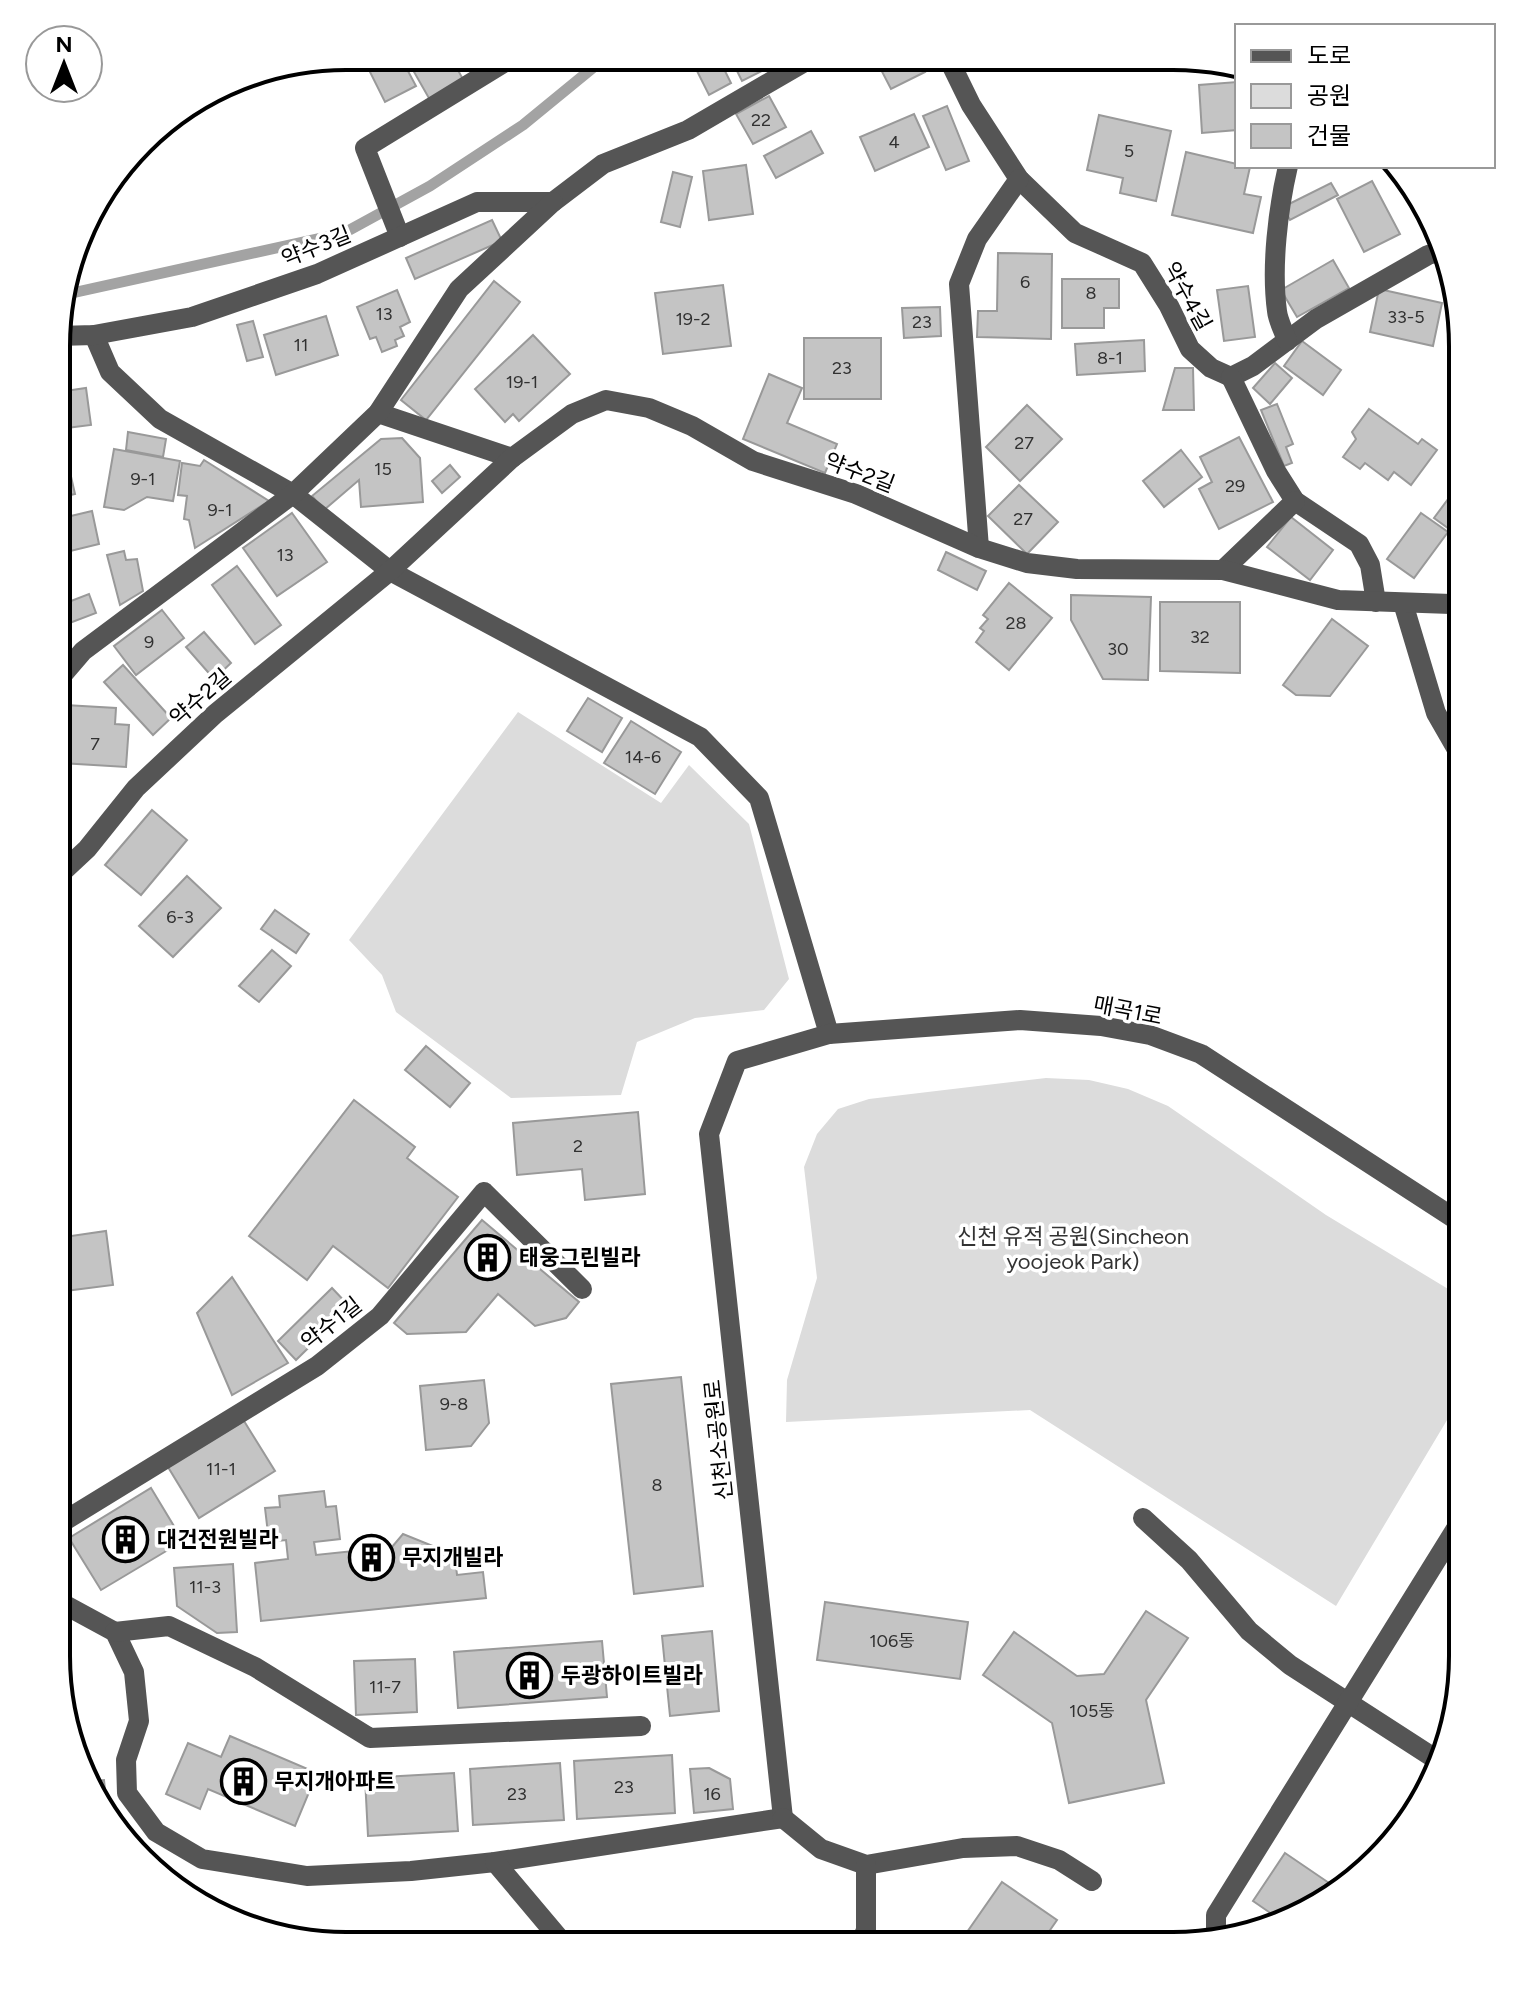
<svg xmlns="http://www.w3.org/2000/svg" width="1519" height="2002" viewBox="0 0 1519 2002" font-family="Figtree,'Noto Sans KR',sans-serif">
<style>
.green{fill:#dcdcdc}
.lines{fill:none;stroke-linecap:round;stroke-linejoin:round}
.stream{stroke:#a3a3a3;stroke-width:11}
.building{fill:#c4c4c4;stroke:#999;stroke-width:2}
.minor{stroke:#555;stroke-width:20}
.labels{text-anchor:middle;stroke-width:7;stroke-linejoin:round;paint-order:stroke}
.number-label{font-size:18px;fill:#313131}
.street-label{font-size:22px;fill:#000;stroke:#fff}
.park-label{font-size:22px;fill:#333;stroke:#fff}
.poi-label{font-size:22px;font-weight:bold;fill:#000;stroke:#fff;text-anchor:start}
.rim{fill:none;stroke:#000;stroke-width:4}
</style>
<rect width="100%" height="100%" fill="#fff"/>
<g class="green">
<path d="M518,712L661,803L689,765L749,824L789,979L764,1010L695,1018L637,1042L621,1095L511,1098L396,1012L382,975L349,940Z"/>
<path d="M1046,1078L1089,1080L1128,1089L1168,1106L1326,1215L1463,1298L1462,1395L1336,1606L1030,1410L786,1422L787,1380L817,1278L804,1167L817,1134L838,1109L869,1099Z"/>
</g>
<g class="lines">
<path class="stream" d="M63,295L344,233L430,186L523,125L606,57"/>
</g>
<g class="building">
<path d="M396,56H400L416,86L385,102L369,70Z"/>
<path d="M405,56H450L464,81L430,100Z"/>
<path d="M690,57H718L731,83L709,95Z"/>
<path d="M730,57H789L742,81Z"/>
<path d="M875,58H917L925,72L891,89Z"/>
<path d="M1237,82V130L1202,133L1199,85Z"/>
<path d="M769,96L786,127L753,144L736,114Z"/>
<path d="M947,106L969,161L946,170L923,116Z"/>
<path d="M914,114L929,147L875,171L860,137Z"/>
<path d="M1099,115L1171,131L1156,201L1120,193L1123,178L1087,170Z"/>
<path d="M811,131L823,153L776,178L764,156Z"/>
<path d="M1186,152L1237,164V166L1250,167L1244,194L1261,197L1253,233L1172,215Z"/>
<path d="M746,165L753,214L709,220L703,171Z"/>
<path d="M673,172L692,177L680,227L661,222Z"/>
<path d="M1372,181L1400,234L1364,252L1337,199Z"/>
<path d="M1331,183L1338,195L1290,220L1283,207Z"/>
<path d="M492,220L502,241L415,279L406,258Z"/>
<path d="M998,253L1052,254L1051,339L977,337L978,311H997Z"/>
<path d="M1333,260L1349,288L1297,317L1281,290Z"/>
<path d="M1062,279H1119V308H1104V328H1062Z"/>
<path d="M494,281L520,302L426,420L401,400Z"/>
<path d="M723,285L731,346L663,354L655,293Z"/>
<path d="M1248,286L1255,337L1224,341L1217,290Z"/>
<path d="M1379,289L1442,303L1433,346L1370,332Z"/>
<path d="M397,290L410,322L400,327L404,336L395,340L397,346L382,352L376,337L370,339L357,307Z"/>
<path d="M940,307L941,336L904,338L902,308Z"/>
<path d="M326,316L338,355L276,375L264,335Z"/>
<path d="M253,321L263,357L247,361L237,325Z"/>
<path d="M533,335L570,374L519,421L513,414L505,422L475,389Z"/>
<rect x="804" y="338" width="77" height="61"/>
<path d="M1144,340L1145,371L1077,375L1075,344Z"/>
<path d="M1302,341L1341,370L1323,395L1284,366Z"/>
<path d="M1275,363L1292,378L1270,404L1253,388Z"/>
<path d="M1175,368H1193L1194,410H1163Z"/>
<path d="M769,374L802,388L787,423L837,444L825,473L743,439Z"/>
<path d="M86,388L91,425L58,429V392Z"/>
<path d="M1277,404L1293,444L1286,447L1292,463L1284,466L1261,410Z"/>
<path d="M1027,405L1062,439L1020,481L986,447Z"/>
<path d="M1369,409L1418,444L1422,439L1437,450L1411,485L1394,472L1388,480L1365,463L1360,469L1343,457L1356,439L1352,432Z"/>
<path d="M128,432L166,439L163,457L126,450Z"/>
<path d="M61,433L75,494L58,498V434Z"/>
<path d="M1239,437L1273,502L1219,529L1199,489L1212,482L1200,457Z"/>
<path d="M402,438L420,458L423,502L361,507L359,480L324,510L312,496L381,439Z"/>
<path d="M114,449L180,461L173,501L147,497L124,510L104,507Z"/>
<path d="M1181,450L1202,477L1164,507L1143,481Z"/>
<path d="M204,460L269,501L195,548L189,520L184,519L187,496L178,495L182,463L200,466Z"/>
<path d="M450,465L460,477L442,493L432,481Z"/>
<path d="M1463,479V539L1434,518Z"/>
<path d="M1019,485L1058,522L1027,554L988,516Z"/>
<path d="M92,511L99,544L58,554V519Z"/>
<path d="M292,513L327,562L277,596L243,548Z"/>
<path d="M1421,513L1448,532L1414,578L1387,559Z"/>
<path d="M1291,517L1333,550L1310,580L1267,547Z"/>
<path d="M124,551L126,560L137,559L143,591L120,605L107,555Z"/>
<path d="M946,552L986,571L977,590L938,570Z"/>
<path d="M237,566L281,625L255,644L212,585Z"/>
<path d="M65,572L68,596L58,597V573Z"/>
<path d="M1009,583L1052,618L1009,670L976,642L984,631L980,628L988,619L983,615Z"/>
<path d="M89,594L96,613L59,627L58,606Z"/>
<path d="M1071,595L1151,597L1148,680L1103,679L1071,620Z"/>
<path d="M1160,602H1240V673L1160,671Z"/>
<path d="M162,610L184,638L136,675L114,646Z"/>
<path d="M1332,619L1368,646L1330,696L1296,695L1283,685Z"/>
<path d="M204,632L231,663L214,679L186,647Z"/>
<path d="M123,665L171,718L153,735L104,682Z"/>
<path d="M588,698L622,718L602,752L567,731Z"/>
<path d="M65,705L116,708L115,724L129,725L126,767L61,763Z"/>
<path d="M631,721L681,752L655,794L604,763Z"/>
<path d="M152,810L187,840L141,895L105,865Z"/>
<path d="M187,876L221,908L173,957L139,926Z"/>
<path d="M275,910L309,934L296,953L261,929Z"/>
<path d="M272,950L291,966L259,1002L239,986Z"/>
<path d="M426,1046L470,1083L450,1107L405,1070Z"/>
<path d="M354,1100L415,1147L407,1158L458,1197L388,1288L333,1246L307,1280L249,1236Z"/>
<path d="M638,1112L645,1194L585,1200L582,1169L517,1175L513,1123Z"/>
<path d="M482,1220L579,1302L566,1318L535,1326L498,1294L466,1332L407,1334L394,1323Z"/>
<path d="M106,1231L113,1285L57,1292V1238Z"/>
<path d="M232,1277L288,1363L232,1395L197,1313Z"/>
<path d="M332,1288L350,1307L296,1360L278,1341Z"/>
<path d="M681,1377L703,1586L634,1594L611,1384Z"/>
<path d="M484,1380L489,1423L471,1446L426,1450L420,1386Z"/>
<path d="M244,1421L275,1471L199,1518L168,1467Z"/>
<path d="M151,1488L183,1541L101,1590L69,1538Z"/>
<path d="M324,1491L326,1507L336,1506L340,1539L314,1542L316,1555L392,1547L403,1534L455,1555L457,1575L483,1572L486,1598L261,1621L255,1563L288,1559L286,1540L269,1542L265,1508L280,1507L279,1496Z"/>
<path d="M233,1564L237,1632L217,1633L177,1606L174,1568Z"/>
<path d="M825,1602L968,1622L960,1679L817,1660Z"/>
<path d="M1146,1611L1188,1638L1146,1700L1164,1783L1069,1803L1052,1723L983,1675L1014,1632L1077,1676L1104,1674Z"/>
<path d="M712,1631L719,1711L670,1716L662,1636Z"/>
<path d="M602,1641L607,1697L458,1708L454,1652Z"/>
<path d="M415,1659L417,1712L356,1715L354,1661Z"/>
<path d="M230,1736L317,1773L295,1826L208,1789L200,1809L166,1794L188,1743L221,1757Z"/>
<path d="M672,1755L675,1813L577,1819L574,1761Z"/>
<path d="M560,1763L564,1820L473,1825L470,1769Z"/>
<path d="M709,1768L730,1779L733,1809L694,1813L690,1769Z"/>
<path d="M454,1773L458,1831L368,1836L365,1778Z"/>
<path d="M104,1780L107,1809L85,1782Z"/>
<path d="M1285,1853L1335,1887L1302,1916L1282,1921L1253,1901Z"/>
<path d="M1002,1882L1057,1920L1039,1946L958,1945Z"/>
</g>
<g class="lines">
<g class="minor">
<path d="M948,58L971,105L1019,179L1075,233L1142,263L1169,306L1190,349L1211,368L1231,377L1253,366L1316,319L1428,255L1441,251"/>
<path d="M400,237L365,148L515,56"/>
<path d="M94,335L110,372L160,419L293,494L390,571L700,737L759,798L829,1034"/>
<path d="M58,336L94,335L192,317L317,274L477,202H553L603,164L688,130L813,57"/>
<path d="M1287,341C1284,331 1278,321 1277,311C1271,267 1278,209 1288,166"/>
<path d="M1231,377L1276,471L1295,501L1359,544L1370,565L1376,602"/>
<path d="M378,413L512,458"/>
<path d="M979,548L959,284L977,239L1019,179"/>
<path d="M1223,570L1295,501"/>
<path d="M1403,603L1436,713L1463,760"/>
<path d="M58,685L59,679L83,651L293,494L378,413L459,289L553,202"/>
<path d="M57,877L87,849L136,788L215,714L390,571L512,458L572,414L606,400L649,408L692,426L753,461L856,494L979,548L1027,563L1077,569L1223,570L1338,600L1451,604L1463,600"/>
<path d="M1143,1518L1189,1560L1249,1631L1290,1665L1434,1758"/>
<path d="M56,1526L317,1366L380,1316L484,1192L582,1289"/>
<path d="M56,1600L115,1632L134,1672L139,1721L126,1760L127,1793L156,1832L202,1859L307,1876L411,1871L495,1862L783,1818"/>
<path d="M115,1632L169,1626L255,1667L370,1738L641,1726"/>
<path d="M783,1818L709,1134L737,1061L829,1034L1020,1020L1101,1026L1150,1035L1201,1054L1463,1224"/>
<path d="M783,1818L821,1849L866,1865L963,1848L1017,1846L1059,1860L1092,1881"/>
<path d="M495,1862L564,1944"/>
<path d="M1216,1936V1915L1462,1519"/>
<path d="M860,1945L866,1930V1865"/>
</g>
</g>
<defs>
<symbol id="building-ring" viewBox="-11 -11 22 22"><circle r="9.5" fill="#fff" stroke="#000" stroke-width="1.5"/><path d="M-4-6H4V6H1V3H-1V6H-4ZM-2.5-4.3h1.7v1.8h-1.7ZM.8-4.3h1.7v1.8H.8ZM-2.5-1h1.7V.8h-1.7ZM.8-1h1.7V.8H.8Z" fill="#000"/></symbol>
</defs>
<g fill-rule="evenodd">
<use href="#building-ring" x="462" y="1232" width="51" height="51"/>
<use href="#building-ring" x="100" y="1514" width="51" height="51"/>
<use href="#building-ring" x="346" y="1532" width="51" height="51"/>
<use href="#building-ring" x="504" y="1650" width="51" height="51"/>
<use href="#building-ring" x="218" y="1756" width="51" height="51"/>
</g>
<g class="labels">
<g class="number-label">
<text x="761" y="126">22</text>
<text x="894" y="148">4</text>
<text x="1129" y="157">5</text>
<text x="1025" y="288">6</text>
<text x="1091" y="299">8</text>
<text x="384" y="320">13</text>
<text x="1406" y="323">33-5</text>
<text x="693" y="325">19-2</text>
<text x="922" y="328">23</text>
<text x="301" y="351">11</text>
<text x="1110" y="364">8-1</text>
<text x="842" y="374">23</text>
<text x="522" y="388">19-1</text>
<text x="1024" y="449">27</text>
<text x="383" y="475">15</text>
<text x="143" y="485">9-1</text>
<text x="1235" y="492">29</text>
<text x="220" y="516">9-1</text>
<text x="1023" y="525">27</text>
<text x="285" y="561">13</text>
<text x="1016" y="629">28</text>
<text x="1200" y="643">32</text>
<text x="149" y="648">9</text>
<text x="1118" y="655">30</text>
<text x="95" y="750">7</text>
<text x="643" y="763">14-6</text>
<text x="180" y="923">6-3</text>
<text x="578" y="1152">2</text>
<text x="454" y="1410">9-8</text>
<text x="221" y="1475">11-1</text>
<text x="657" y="1491">8</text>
<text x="205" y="1593">11-3</text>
<text x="892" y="1647">106동</text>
<text x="385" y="1693">11-7</text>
<text x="1092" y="1717">105동</text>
<text x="624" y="1793">23</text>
<text x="517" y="1800">23</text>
<text x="712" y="1800">16</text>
</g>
<g class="street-label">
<text transform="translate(316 246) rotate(-22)" y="8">약수3길</text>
<text transform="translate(1188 296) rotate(61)" y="8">약수4길</text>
<text transform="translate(860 472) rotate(21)" y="8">약수2길</text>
<text transform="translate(200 697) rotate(-41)" y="8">약수2길</text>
<text transform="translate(1128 1010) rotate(11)" y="8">매곡1로</text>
<text transform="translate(331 1323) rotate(-38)" y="8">약수1길</text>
<text transform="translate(718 1440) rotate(-96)" y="8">신천소공원로</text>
</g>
<g class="park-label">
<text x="1073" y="1244">신천 유적 공원(Sincheon<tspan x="1073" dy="25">yoojeok Park)</tspan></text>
</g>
<g class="poi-label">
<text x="519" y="1265">태웅그린빌라</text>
<text x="157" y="1547">대건전원빌라</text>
<text x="402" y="1565">무지개빌라</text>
<text x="561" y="1683">두광하이트빌라</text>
<text x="274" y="1789">무지개아파트</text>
</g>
</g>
<path d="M0 0H1519V2002H0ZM346 70H1173A276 276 0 0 1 1449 346V1656A276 276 0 0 1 1173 1932H346A276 276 0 0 1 70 1656V346A276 276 0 0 1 346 70Z" fill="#fff" fill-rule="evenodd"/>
<path class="rim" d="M346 70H1173A276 276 0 0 1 1449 346V1656A276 276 0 0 1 1173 1932H346A276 276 0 0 1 70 1656V346A276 276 0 0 1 346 70Z"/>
<rect x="1235" y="24" width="260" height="144" fill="#ffffff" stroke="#999999" stroke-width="2"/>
<rect x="1251" y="50" width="40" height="12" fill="#555555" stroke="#999999" stroke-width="2"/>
<text x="1307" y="64" font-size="24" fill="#000000">도로</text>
<rect x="1251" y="84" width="40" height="24" fill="#dcdcdc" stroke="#999999" stroke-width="2"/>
<text x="1307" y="104" font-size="24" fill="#000000">공원</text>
<rect x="1251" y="124" width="40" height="24" fill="#c4c4c4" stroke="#999999" stroke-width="2"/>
<text x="1307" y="144" font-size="24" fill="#000000">건물</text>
<g transform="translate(64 64)"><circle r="38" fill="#ffffff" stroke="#999999" stroke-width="2"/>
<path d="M0-6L14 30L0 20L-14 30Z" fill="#000000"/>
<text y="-12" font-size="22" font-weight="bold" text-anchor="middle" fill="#000000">N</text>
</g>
</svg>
